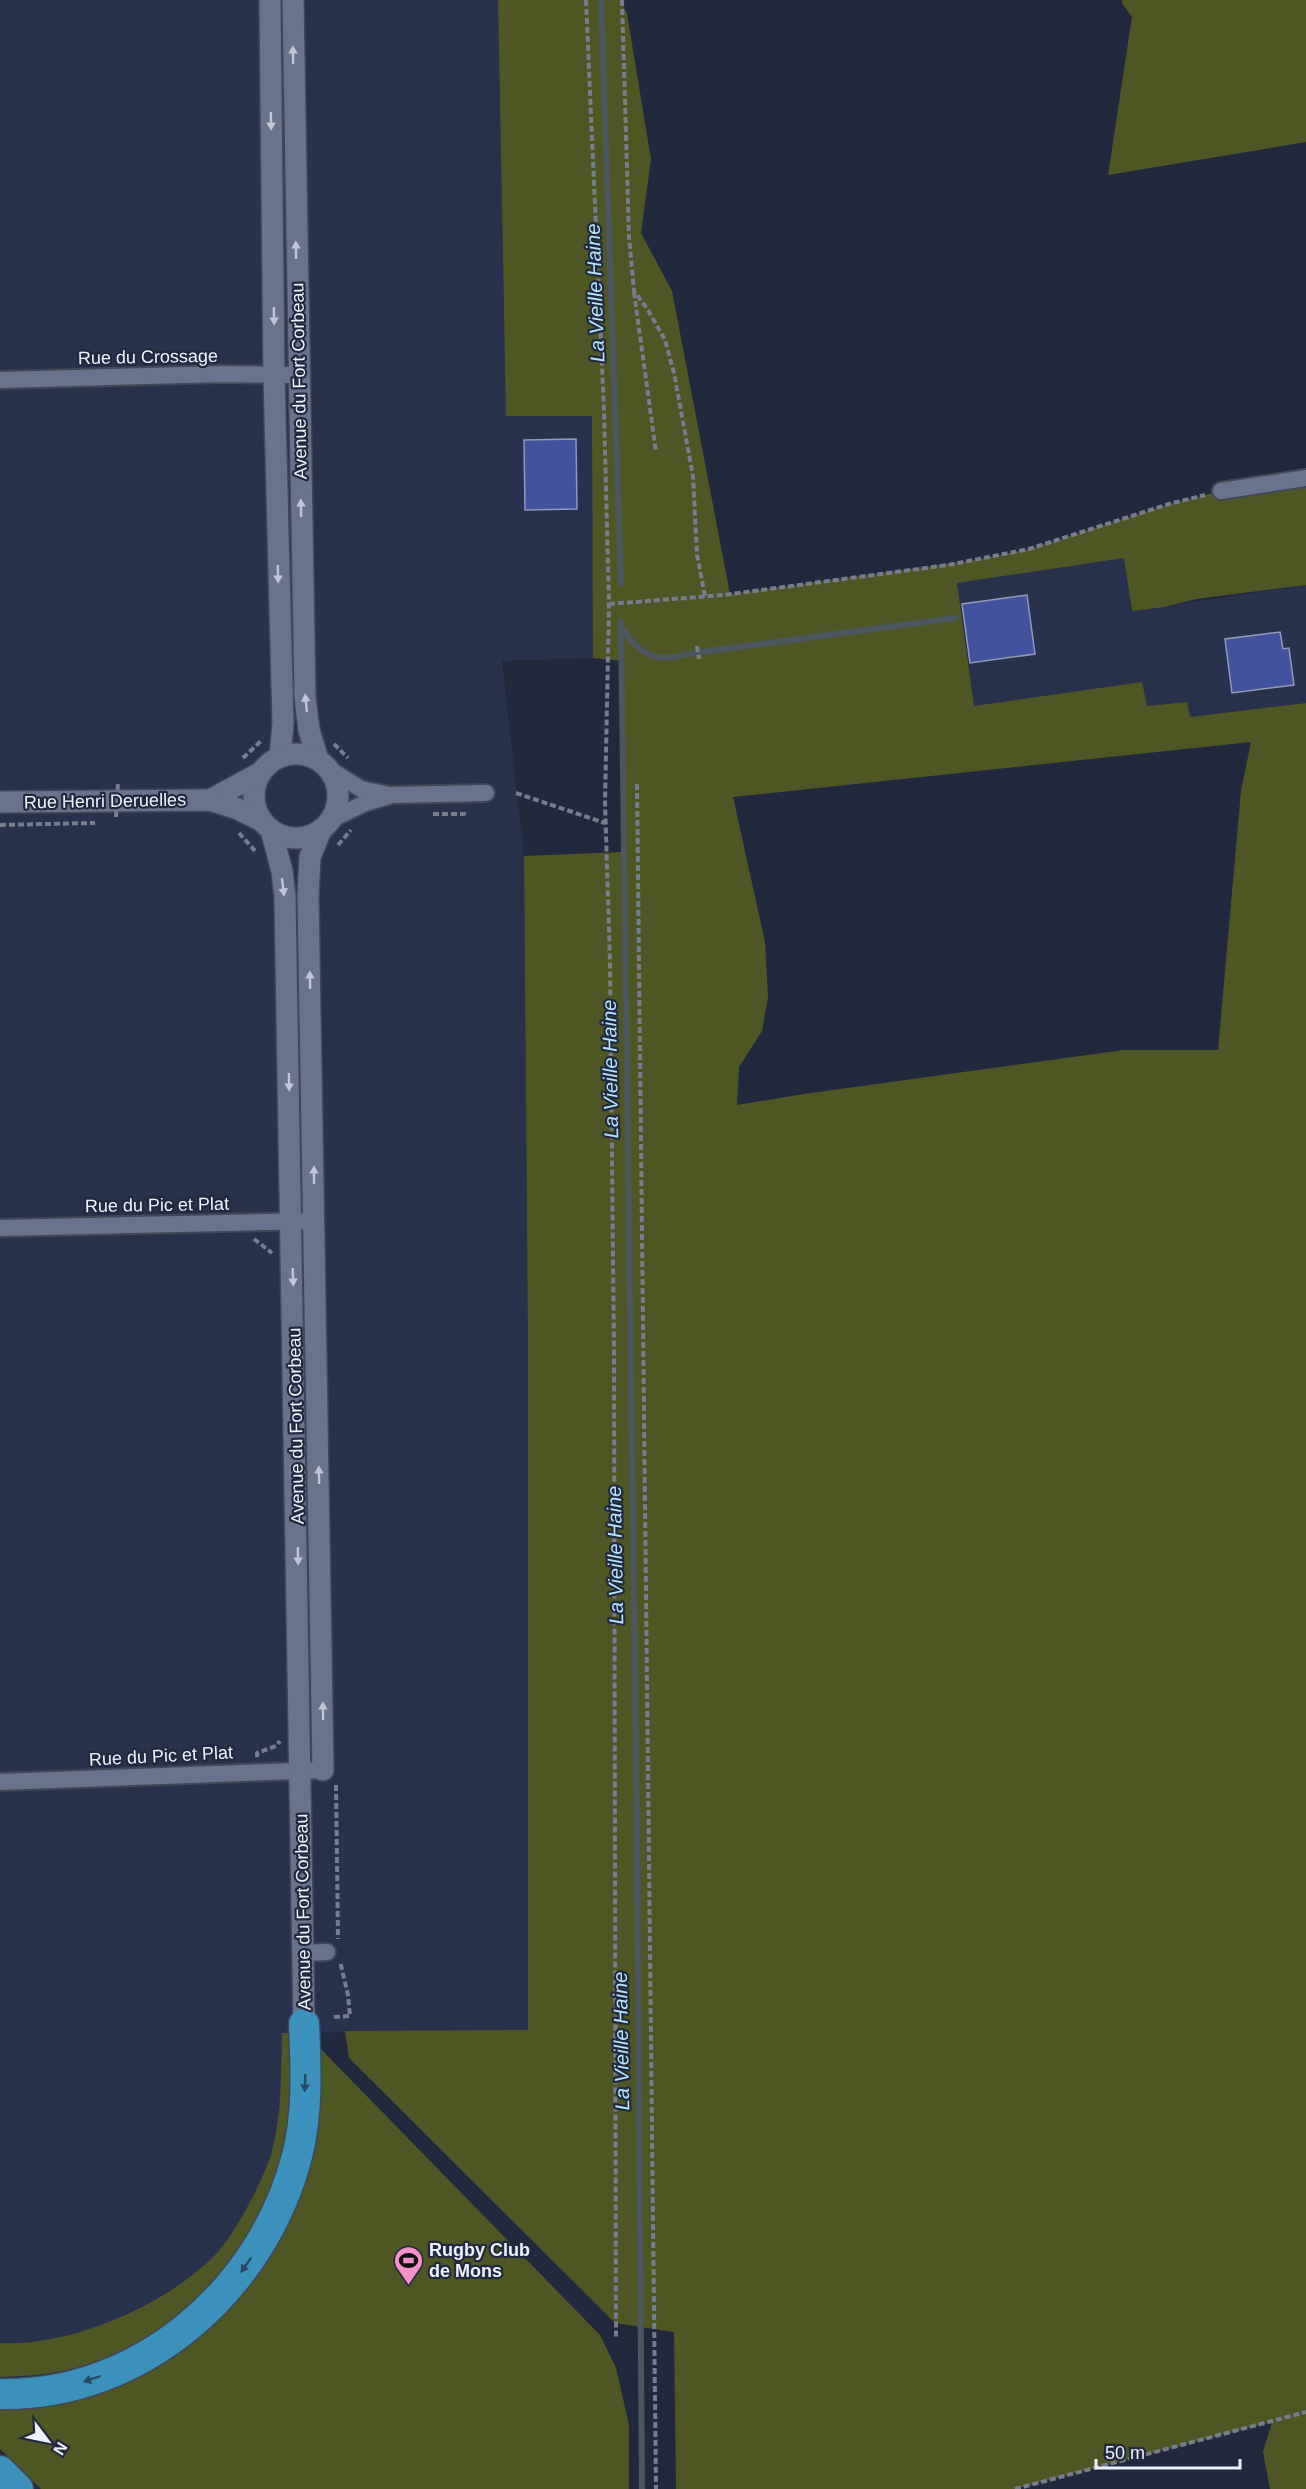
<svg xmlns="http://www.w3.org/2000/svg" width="1306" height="2489" viewBox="0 0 1306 2489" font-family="Helvetica,sans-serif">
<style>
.built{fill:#29324d}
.green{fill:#4e5724;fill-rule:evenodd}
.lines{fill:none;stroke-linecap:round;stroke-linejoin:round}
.stream{stroke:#4b565e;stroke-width:6}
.building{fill:#41539d;stroke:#929bb6;stroke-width:1.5}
.minor-casing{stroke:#424759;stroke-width:20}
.tertiary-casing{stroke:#424759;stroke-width:24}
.motorway-casing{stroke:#424759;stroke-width:33}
.path{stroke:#777c8e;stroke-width:4;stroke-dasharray:6 3;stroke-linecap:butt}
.minor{stroke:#6a738d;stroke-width:16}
.tertiary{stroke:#6a738d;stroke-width:21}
.motorway{stroke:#3c91ba;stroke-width:30}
.path-bridge{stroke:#777c8e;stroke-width:4;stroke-dasharray:6 3;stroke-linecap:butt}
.oneway{fill:#c0c6d6}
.oneway2{fill:#2a4864}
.labels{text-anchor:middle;stroke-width:4.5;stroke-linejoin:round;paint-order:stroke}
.street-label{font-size:18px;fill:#eef2fe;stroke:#22293f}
.poi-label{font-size:18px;font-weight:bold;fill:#eef2fe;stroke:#22293f;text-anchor:start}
.water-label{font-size:20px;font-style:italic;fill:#b3e6fc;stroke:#22293f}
</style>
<rect width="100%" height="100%" fill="#22293f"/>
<g class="built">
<path d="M0,0H498L506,416H592L593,658L502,661L524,856L528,1356V2030L293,2033L286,2136L253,2228L85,2365L32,2376L0,2377Z"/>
<path d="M1124,558L1132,611L1306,585V703L1190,717L1186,702L1147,706L1141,683L974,707L957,582Z"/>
</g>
<g class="green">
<path d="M498,0H620L627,14L651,159L641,233L672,291L730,594L975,560L1029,549L1169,504L1221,491L1306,478V585L1196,599L1164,607L1132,611L1124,558L957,583L974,706L1142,682L1147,706L1187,702L1190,717L1306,703V2489H1270L1263,2452L1272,2422L1015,2489H676L674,2332L615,2323L349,2058L345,2031L528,2030V1356L524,856L623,852L622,661L593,658L592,416H506ZM1251,742L1241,791L1218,1050H1124L804,1094L737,1105L739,1067L762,1031L768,997L765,942L733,797Z"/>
<path d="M1122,0H1306V142L1108,175L1132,17L1122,3Z"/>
<path d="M282,2033H293C291,2065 292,2106 286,2137C265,2241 188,2333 85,2365C58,2374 28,2376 0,2377V2343C72,2347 169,2304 218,2252C236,2232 265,2177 272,2151C282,2113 281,2073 282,2033Z"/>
<path d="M314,2042L600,2335L616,2368L629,2425V2489H41L0,2449V2404L56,2399L254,2275Z"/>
</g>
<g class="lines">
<g class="stream">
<path d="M601,0L621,584"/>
<path d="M621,621L637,1834L642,2489"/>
<path d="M622,627C637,654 657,664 686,654L956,618"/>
</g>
</g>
<g class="building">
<path d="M576,439L577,509L525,510L524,440Z"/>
<path d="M1027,595L1035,654L970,663L962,604Z"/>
<path d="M1280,632L1283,649L1289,648L1294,685L1232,693L1225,639Z"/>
</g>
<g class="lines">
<defs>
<g id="minor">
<path d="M0,380L221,374L298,375"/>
<path d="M1221,491L1306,478"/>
<path d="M329,769L361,789L390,795L486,793"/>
<path d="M330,820L365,803L389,796"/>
<path d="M0,1228L314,1221"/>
<path d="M0,1782L323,1770"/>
<path d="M304,1953L327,1952"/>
</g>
<g id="tertiary">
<path d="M270,0L274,376L283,723L280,757"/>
<path d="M293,0L305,698L309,730L318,760"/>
<circle cx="296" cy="796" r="42"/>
<path d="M210,800L260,773"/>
<path d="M0,802L210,800L238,809L262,821"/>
<path d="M271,830L282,871L285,897L304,2024"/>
<path d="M321,830L310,857L308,896L323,1770"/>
</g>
<g id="motorway">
<path d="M0,2394C141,2397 263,2289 297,2156C308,2114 306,2067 304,2024"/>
<path d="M0,2471L18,2489"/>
</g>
</defs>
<use href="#minor" class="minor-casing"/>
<use href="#tertiary" class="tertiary-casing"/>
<use href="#motorway" class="motorway-casing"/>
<g class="path">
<path d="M586,0L604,411L609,604L605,803L610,962L614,1353L616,2339"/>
<path d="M622,0L629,237L634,291L648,310L665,340L674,373L693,476L697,555L705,596"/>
<path d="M634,292L656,452"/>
<path d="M609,604L724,595L948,565L1029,549L1169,504L1205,495"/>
<path d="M697,646L699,659"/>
<path d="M334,744L348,758"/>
<path d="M243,758L261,741"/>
<path d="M637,784L656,2489"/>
<path d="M516,793L605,823"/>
<path d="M433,814H464V811"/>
<path d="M0,825L95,823"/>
<path d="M239,833L256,852"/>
<path d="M338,845L351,830"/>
<path d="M254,1239L272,1253"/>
<path d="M257,1757V1753L276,1746L280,1741"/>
<path d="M336,1785L338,1939"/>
<path d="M334,2017L350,2016L348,1995L340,1961"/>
<path d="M1015,2489L1306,2412"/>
</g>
<use href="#minor" class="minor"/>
<use href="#tertiary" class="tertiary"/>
<use href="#motorway" class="motorway"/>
<path class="path-bridge" d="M116,817L118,782"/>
</g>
<defs><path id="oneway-solid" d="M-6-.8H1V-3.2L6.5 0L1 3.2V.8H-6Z" transform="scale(1.5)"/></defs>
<g class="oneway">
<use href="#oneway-solid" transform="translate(293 55) rotate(-91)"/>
<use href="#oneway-solid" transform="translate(271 121) rotate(89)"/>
<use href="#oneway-solid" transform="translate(296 250) rotate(-91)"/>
<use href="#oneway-solid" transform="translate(274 316) rotate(89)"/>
<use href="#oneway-solid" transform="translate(301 508) rotate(-91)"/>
<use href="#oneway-solid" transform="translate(278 574) rotate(89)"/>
<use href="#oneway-solid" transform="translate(306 703) rotate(-96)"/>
<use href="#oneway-solid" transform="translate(283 887) rotate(83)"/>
<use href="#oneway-solid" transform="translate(310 980) rotate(-91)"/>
<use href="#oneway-solid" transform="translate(289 1082) rotate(89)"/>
<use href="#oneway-solid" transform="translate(314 1175) rotate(-90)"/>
<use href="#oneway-solid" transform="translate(293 1277) rotate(88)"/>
<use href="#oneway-solid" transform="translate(319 1475) rotate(-91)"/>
<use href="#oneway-solid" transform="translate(298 1556) rotate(89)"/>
<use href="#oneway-solid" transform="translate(323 1711) rotate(-91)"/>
</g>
<g class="oneway2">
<use href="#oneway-solid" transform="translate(305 2083) rotate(92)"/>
<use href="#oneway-solid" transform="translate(246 2265) rotate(125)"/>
<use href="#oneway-solid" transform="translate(92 2379) rotate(162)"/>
</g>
<defs>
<symbol id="stadium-pin" viewBox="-11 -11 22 30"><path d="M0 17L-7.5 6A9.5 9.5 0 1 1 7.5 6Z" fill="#f890cb" stroke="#22293f"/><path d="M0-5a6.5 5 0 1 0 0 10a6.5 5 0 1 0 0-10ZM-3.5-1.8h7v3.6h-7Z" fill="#111"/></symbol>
</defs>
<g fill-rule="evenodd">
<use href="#stadium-pin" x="392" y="2244" width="33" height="45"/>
</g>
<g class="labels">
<g class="street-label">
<text transform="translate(148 357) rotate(-1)" y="6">Rue du Crossage</text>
<text transform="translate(299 381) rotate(-91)" y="6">Avenue du Fort Corbeau</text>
<text transform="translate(105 801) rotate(-1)" y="6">Rue Henri Deruelles</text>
<text transform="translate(157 1205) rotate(-1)" y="6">Rue du Pic et Plat</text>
<text transform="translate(296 1426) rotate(-91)" y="6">Avenue du Fort Corbeau</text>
<text transform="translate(161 1756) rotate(-3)" y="6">Rue du Pic et Plat</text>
<text transform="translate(303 1912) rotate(-91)" y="6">Avenue du Fort Corbeau</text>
</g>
<g class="poi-label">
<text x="429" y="2256">Rugby Club<tspan x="429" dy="21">de Mons</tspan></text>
</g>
<g class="water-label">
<text transform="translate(595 293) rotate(-92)" y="7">La Vieille Haine</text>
<text transform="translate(610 1069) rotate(-91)" y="7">La Vieille Haine</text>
<text transform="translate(615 1555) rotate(-91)" y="7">La Vieille Haine</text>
<text transform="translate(621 2041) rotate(-91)" y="7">La Vieille Haine</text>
</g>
</g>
<g transform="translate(48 2441) rotate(122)" stroke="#22293f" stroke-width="4.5" paint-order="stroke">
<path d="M0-4.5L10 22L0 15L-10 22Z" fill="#eef2fe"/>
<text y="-9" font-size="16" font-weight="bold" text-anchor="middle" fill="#eef2fe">N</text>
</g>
<path d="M1096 2459v9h144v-9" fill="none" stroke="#eef2fe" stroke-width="3"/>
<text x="1105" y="2459" font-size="18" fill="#eef2fe" stroke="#22293f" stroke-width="4.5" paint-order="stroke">50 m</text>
</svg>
